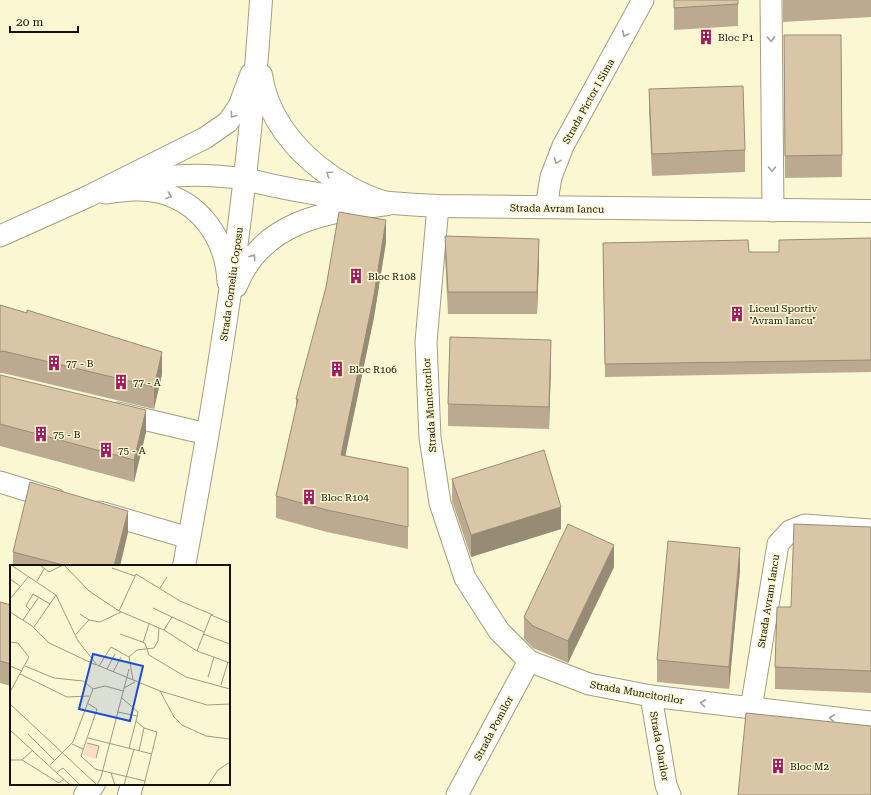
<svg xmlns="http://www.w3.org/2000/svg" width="871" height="795" viewBox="0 0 871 795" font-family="'Roboto Serif',serif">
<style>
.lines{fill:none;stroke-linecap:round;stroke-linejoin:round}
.street-casing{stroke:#a39e7d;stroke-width:23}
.secondary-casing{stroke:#a39e7d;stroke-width:24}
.primary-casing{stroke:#a39e7d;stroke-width:24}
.street{stroke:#fff;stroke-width:21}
.secondary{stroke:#fff;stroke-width:22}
.primary{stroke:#fff;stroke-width:22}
.wall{fill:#bbaa90}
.shaded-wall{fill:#988b75}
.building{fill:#d9c6a7;stroke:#988b75}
.oneway{stroke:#a1a09b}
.labels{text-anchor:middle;stroke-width:3;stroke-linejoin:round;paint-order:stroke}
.poi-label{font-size:10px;fill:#131105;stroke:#fcf7d3;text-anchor:start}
.street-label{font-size:10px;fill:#131105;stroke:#fcf7d3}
.inset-road{fill:none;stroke:#9f9b81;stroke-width:1}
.view{fill:#1d4ed8;fill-opacity:0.15;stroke:#1d4ed8;stroke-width:2}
.inset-edge{fill:none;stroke:#131105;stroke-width:2}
</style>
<rect width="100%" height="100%" fill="#fcf7d3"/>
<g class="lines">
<defs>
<g id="street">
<path d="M771,0L773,211"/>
<path d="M133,183C169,173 209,174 245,179"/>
<path d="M105,193C122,191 140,188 158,192C201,202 226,239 228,282"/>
<path d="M438,206L426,342L430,438L440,503L465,578L499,631L529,661L589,684L651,696L871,722"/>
<path d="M546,207L551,177L563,146L643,0"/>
<path d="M0,236L89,196L205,138L228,122L239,106L251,74"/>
<path d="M118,413L207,434"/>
<path d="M0,482L55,499"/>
<path d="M100,512L189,538"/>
<path d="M651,696L666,785L670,795"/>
<path d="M751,709L778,544L790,531L805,525L871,530"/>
<path d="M457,795L529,661"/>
</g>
<g id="secondary">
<path d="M245,179C308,195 373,203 438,206L871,211"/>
<path d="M129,795L132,784"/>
</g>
<g id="primary">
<path d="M261,75C269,127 309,166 354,190C365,196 377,200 388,204"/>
<path d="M236,286C262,221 325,212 387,204"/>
<path d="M184,566C219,379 249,190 261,0"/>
<path d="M85,795L94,784"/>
</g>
</defs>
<use href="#street" class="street-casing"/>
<use href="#secondary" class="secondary-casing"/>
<use href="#primary" class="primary-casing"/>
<use href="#street" class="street"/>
<use href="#secondary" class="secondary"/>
<use href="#primary" class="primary"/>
</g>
<g class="wall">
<path d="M674,0H738V26L674,30Z"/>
<path d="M783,0H871V17L783,22Z"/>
<path d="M784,35H841L842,177L785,178Z"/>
<path d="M649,89L745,150V172L652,176L649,111Z"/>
<path d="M445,236L539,261L537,314H448L445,258Z"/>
<path d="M871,238V372L605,377L603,243L749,252H779Z"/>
<path d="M386,242L374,317L345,456L408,468V549L327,532L276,518V496L296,408V399Z"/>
<path d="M0,305L162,374L154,409L3,373H0Z"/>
<path d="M551,362L549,429L448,426V404Z"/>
<path d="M0,375L146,432L134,482L0,446Z"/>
<path d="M452,479L561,529L471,557L452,501Z"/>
<path d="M871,527V693L775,689V667L791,607Z"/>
<path d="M128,532L120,566H13V552Z"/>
<path d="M614,567L568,663L533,648L524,639V617Z"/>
<path d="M740,570L729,689L657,682V660Z"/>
<path d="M0,602L11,605V686L0,683Z"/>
</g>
<g class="shaded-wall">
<path d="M386,220V242L374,317L341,477V455Z"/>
<path d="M539,239V261L537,314V292Z"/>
<path d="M551,340V362L549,429V407Z"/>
<path d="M162,352V374L154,409V387Z"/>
<path d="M146,410V432L134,482V460Z"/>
<path d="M561,507V529L471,557V535Z"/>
<path d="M128,511V532L120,566H114Z"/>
<path d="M614,545V567L568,663V641Z"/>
<path d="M740,548V570L729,689V667Z"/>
</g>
<g class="building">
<path d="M674,0H738V4L674,8Z"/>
<path d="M784,35H841L842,155L785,156Z"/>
<path d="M743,86L745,150L652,154L649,89Z"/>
<path d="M339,212L386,220L374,295L341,455L408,468V527L327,510L276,496L298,399H296L326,287Z"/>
<path d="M445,236L539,239L537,292H448Z"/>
<path d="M871,238V360L605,364L603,243L748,240L749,252H779V240Z"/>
<path d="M0,305L27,313V310L162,352L154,387L3,351L0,352Z"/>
<path d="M450,337L551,340L549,407L448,404Z"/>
<path d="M0,375L146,410L134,460L0,424Z"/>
<path d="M544,450L561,507L471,535L452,479Z"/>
<path d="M30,482L128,511L114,566H67L13,552Z"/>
<path d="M568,524L614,545L568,641L533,626L524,617Z"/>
<path d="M794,524L871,527V671L775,667L777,607H791Z"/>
<path d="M668,541L740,548L729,667L657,660Z"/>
<path d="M0,602L11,605V664L0,661Z"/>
<path d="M746,713L871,726V795H738Z"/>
</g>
<defs><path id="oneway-chevron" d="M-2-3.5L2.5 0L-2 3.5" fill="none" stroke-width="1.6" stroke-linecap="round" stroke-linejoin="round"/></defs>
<g class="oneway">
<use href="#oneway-chevron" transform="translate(625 34) rotate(118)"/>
<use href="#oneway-chevron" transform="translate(771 39) rotate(89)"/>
<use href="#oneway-chevron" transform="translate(233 115) rotate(126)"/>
<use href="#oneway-chevron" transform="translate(557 161) rotate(110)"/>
<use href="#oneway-chevron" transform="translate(772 169) rotate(90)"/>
<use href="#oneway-chevron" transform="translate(329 174) rotate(-145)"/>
<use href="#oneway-chevron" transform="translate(169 196) rotate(20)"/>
<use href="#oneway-chevron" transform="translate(253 257) rotate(-55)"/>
<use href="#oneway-chevron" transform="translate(703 703) rotate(-173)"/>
<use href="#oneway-chevron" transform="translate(832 718) rotate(-174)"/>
</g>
<defs>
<symbol id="building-bare" viewBox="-9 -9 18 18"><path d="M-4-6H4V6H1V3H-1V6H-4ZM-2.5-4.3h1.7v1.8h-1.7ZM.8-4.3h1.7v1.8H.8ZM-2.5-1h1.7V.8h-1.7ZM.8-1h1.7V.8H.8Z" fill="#a4185f" stroke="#fcf7d3" stroke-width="2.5" paint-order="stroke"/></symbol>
</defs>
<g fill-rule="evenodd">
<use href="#building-bare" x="695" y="26" width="22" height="22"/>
<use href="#building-bare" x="345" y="265" width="22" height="22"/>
<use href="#building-bare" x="726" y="303" width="22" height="22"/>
<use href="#building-bare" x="43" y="352" width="22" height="22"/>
<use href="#building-bare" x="326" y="358" width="22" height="22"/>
<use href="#building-bare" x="110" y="371" width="22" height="22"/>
<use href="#building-bare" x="30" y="423" width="22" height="22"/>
<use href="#building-bare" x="95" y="439" width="22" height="22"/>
<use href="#building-bare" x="298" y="486" width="22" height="22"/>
<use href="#building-bare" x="767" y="755" width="22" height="22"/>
</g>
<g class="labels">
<g class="poi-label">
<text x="718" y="41">Bloc P1</text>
<text x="368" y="280">Bloc R108</text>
<text x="749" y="312">Liceul Sportiv<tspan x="749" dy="12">"Avram Iancu"</tspan></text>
<text x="66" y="367">77 - B</text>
<text x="349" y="373">Bloc R106</text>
<text x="133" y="386">77 - A</text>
<text x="53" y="438">75 - B</text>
<text x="118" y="454">75 - A</text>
<text x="321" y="501">Bloc R104</text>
<text x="790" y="770">Bloc M2</text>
</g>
<g class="street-label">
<text transform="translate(588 101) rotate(-61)" y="4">Strada Pictor I Sima</text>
<text transform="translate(557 208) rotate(1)" y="4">Strada Avram Iancu</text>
<text transform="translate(231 284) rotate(-82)" y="4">Strada Corneliu Coposu</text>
<text transform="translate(429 405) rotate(-94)" y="4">Strada Muncitorilor</text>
<text transform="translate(768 601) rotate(-81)" y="4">Strada Avram Iancu</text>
<text transform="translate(637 692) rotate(10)" y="4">Strada Muncitorilor</text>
<text transform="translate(493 728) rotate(-62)" y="4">Strada Pomilor</text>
<text transform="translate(660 746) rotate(80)" y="4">Strada Olarilor</text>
</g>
</g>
<g transform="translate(10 565)">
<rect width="220" height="220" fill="#fcf7d3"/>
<path d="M77,178L89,181L85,194L73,190Z" fill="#feddc5"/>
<path class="inset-road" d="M1,0L46,30L68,76L87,100L150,126L164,152L172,160L196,171L220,174M30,0L39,7L53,0M54,0L79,26L109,46L154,65L187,86L220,98M102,3L125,11M0,14L10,21M27,16L34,4M150,23L157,12M0,34L19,11M143,43L194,67M20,45L16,41L23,29L40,39M109,46L126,9L170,36L203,50M0,47L22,61L39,78L86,100M70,49L79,55L90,57L111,47M13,55L29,32M24,62L46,30M154,65L162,52M66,69L79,55M110,69L135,78L139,90L176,112L220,124M193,69L220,79M0,77L8,78L19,92L0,127M133,78L139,59M187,86L201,50L220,58M0,101L12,106M15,101L44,113L73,116L83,124M89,101L101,82L119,92M97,104L105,89M103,107L111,92M10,109L57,132L79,131M198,112L204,92M123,115L119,92L127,85L144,83L148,76L149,63M211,120L218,97M114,123L125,117M150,126L197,140L220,139M112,133L128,147L126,156L134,163L147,167L134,220M77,138L87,144L71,191L85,204L135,216M0,139L87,220M108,147L127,151M0,165L60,220M18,169L45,196M78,173L142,189M77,178L89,181L86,193M62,179L73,184M119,183L126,156M129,186L134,163M0,195H12L23,185M12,195L49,218L54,214M40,200L63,177L83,124L95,121L113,126M47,207L53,203L70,220M101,208L105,220M87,220L91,212L119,104M114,220L124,184M198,220L208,205L220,197"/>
<path class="view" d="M83,89L133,101L120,156L69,144Z"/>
<rect width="220" height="220" class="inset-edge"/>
</g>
<path d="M10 26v6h68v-6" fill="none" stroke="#131105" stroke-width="2"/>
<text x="16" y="26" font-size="12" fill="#131105" stroke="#fcf7d3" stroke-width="3" paint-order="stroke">20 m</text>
</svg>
